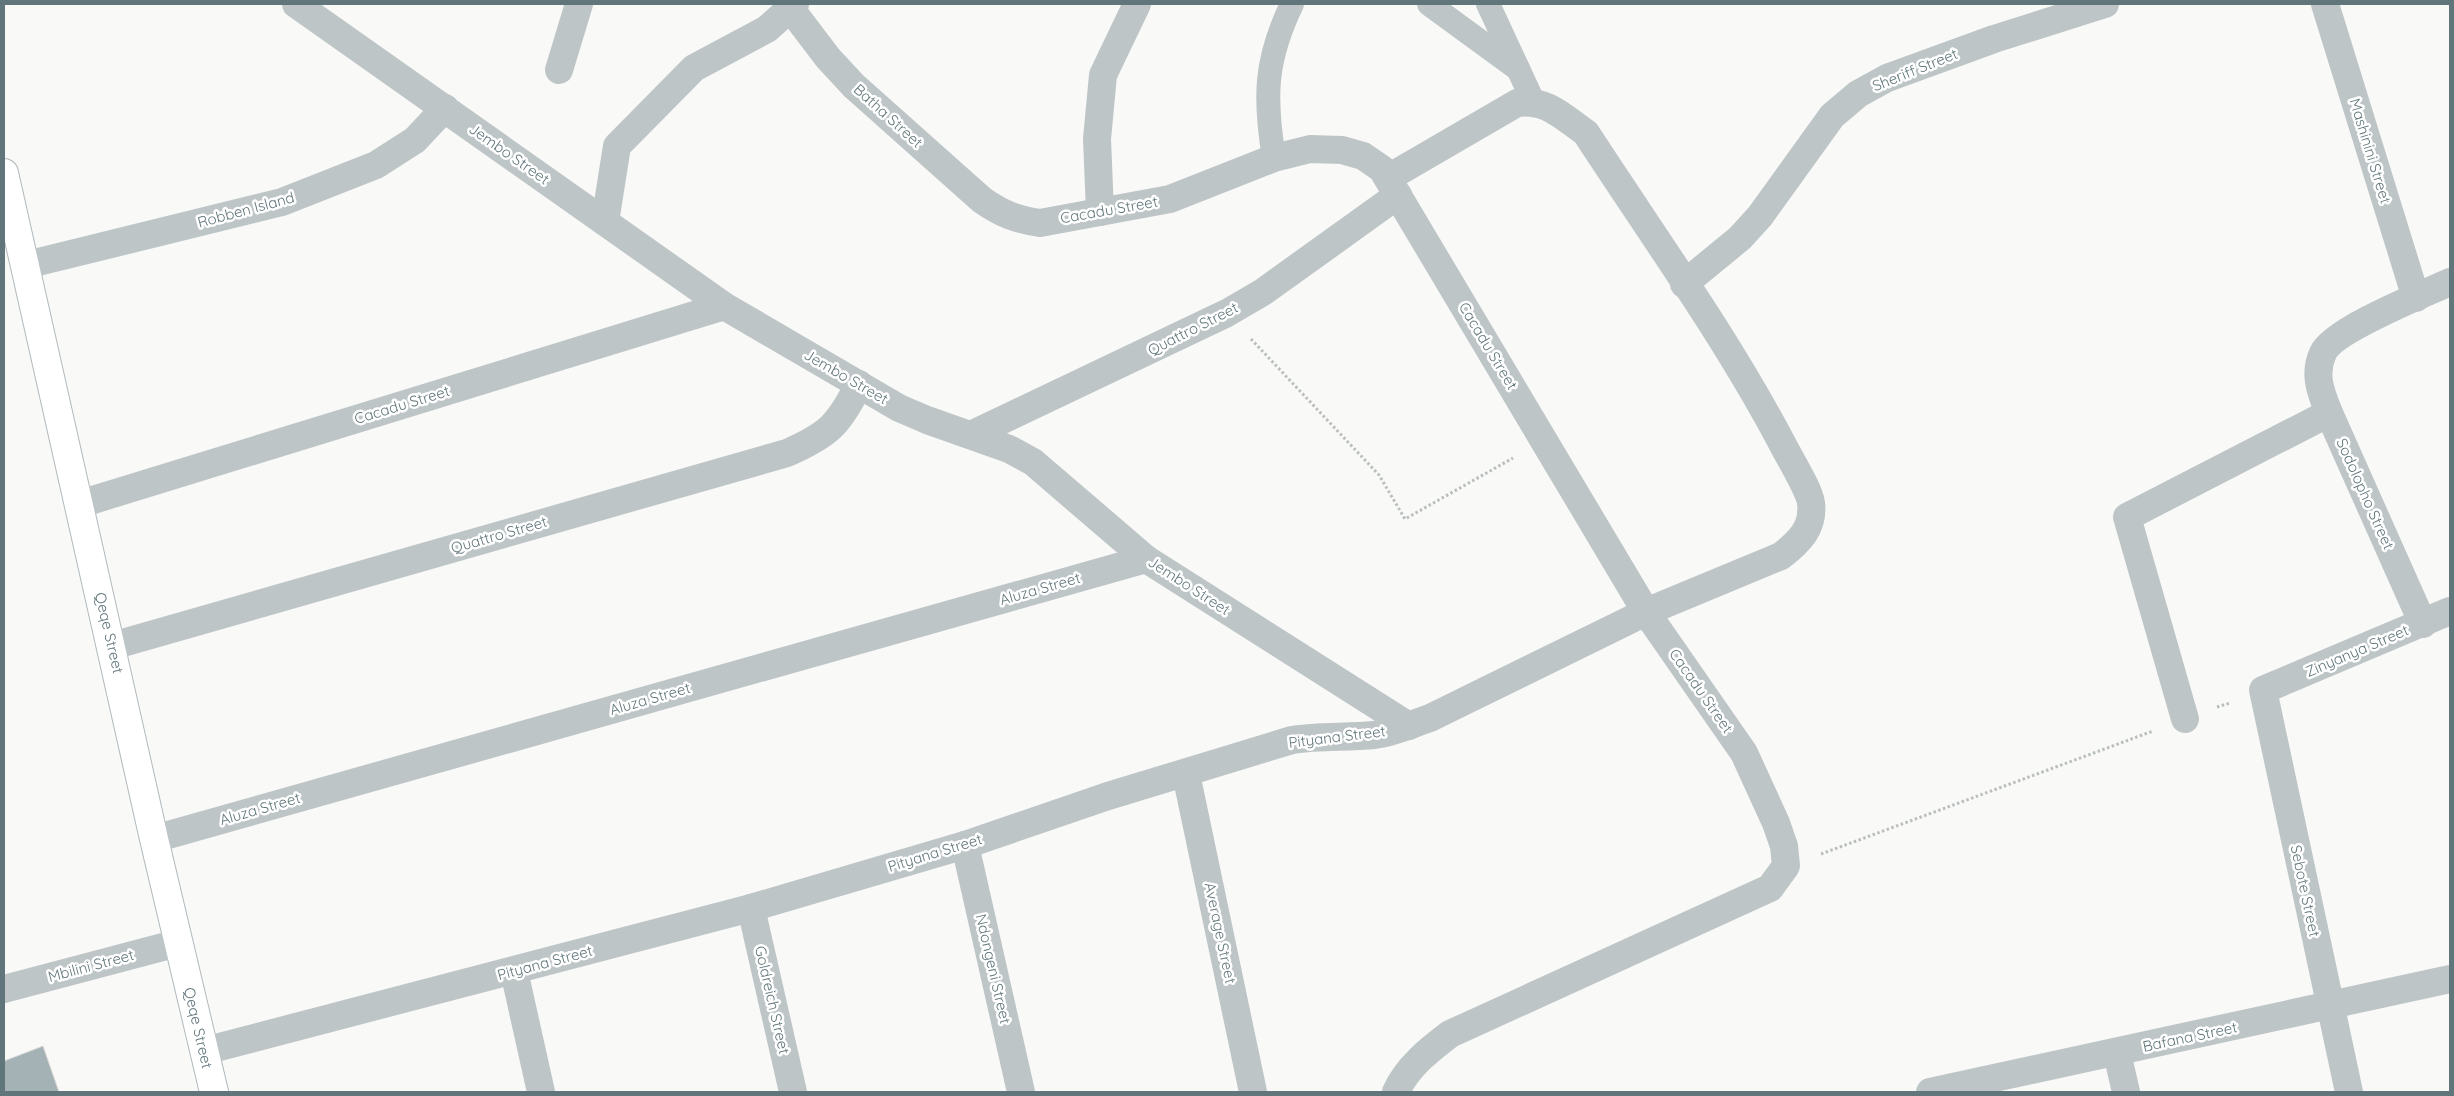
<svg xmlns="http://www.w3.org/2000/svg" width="2454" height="1096" viewBox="0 0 2454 1096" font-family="Quicksand,sans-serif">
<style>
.building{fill:#a5b2b5;stroke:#dbdbda}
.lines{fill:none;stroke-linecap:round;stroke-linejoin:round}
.secondary-casing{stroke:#b1b9bc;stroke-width:30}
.path{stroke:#b9bebf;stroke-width:3;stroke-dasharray:2.5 2.5;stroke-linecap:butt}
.lane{stroke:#bec5c7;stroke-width:24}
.street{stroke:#bec5c7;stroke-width:28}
.secondary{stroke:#fff;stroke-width:28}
.labels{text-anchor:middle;stroke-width:5;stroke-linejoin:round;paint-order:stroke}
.street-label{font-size:15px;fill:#61767b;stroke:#fff}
</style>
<rect width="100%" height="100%" fill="#f9f9f7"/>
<path class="building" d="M43,1046L59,1092H4V1061Z"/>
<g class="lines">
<defs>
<path id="secondary" d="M4,173L154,839L214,1092"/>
</defs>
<use href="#secondary" class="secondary-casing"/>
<g class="path">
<path d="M1251,339L1379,475L1405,519L1513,458"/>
<path d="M2217,707L2230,703"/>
<path d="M1821,854L2153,731"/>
</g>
<g class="lane">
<path d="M1429,4L1518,69"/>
<path d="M1488,4L1533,101"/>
<path d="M1274,158C1264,97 1265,60 1292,4"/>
</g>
<g class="street">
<path d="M296,4L724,306L899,408L927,420L1009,449L1033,462L1146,559L1409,726"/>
<path d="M787,4L828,58L854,86L982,200C1002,214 1015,219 1040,223L1170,199L1274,158L1310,149L1342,150L1363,156L1382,169L1646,612L1744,753L1776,823L1784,846L1786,866L1770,888L1450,1034C1429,1050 1407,1067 1396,1092"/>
<path d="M2325,4L2416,298"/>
<path d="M559,70L579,4"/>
<path d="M1100,212L1097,139L1103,75L1137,4"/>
<path d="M605,222L617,146L694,68L767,29L795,4"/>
<path d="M26,265L282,202L376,165L415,140L445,108"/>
<path d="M1684,284L1740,238L1760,216L1832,116L1858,94L1887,78L1994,39L2105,4"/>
<path d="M971,435L1227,313L1263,292L1398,195"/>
<path d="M80,504L724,306"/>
<path d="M2423,624L2329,413C2321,393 2313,374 2323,353C2333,330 2424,294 2450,282"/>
<path d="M112,646L787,453C828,435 839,425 859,384"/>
<path d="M2185,719L2127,517L2329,413"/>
<path d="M1186,774L1253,1092"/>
<path d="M154,839L1146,559"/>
<path d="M965,845L1021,1092"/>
<path d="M751,908L793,1092"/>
<path d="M514,971L541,1092"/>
<path d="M4,989L178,943"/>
<path d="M204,1051L751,908L965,845L1108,796L1292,740C1320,735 1347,738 1374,735C1393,733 1412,724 1430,718L1646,612L1781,556C1799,542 1814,528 1811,503C1809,489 1790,459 1783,445C1726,337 1653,236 1586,133C1563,117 1547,99 1517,103L1388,178"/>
<path d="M2117,1053L2126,1092"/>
<path d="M1930,1092L2450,979"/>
<path d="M2349,1092L2263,690L2450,611"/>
</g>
<use href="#secondary" class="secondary"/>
</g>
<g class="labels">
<g class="street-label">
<text transform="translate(1915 70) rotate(-22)" y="5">Sheriff Street</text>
<text transform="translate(888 116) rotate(42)" y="5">Batha Street</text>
<text transform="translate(2370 151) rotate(73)" y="5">Mashinini Street</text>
<text transform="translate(509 154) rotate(35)" y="5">Jembo Street</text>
<text transform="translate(246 210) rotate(-15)" y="5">Robben Island</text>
<text transform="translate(1109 210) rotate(-10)" y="5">Cacadu Street</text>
<text transform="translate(1193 329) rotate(-27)" y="5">Quattro Street</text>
<text transform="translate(1488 346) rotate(59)" y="5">Cacadu Street</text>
<text transform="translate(846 377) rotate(30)" y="5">Jembo Street</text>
<text transform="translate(402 405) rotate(-17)" y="5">Cacadu Street</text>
<text transform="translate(2365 494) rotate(66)" y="5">Sodolopho Street</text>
<text transform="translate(499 535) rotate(-16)" y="5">Quattro Street</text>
<text transform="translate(1189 586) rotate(33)" y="5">Jembo Street</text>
<text transform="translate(1040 589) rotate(-16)" y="5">Aluza Street</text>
<text transform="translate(109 633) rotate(77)" y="5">Qeqe Street</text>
<text transform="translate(2357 651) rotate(-23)" y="5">Zinyanya Street</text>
<text transform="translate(1701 691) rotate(55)" y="5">Cacadu Street</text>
<text transform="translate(650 699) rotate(-16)" y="5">Aluza Street</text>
<text transform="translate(1337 737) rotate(-7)" y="5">Pityana Street</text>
<text transform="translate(260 809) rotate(-16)" y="5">Aluza Street</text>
<text transform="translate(935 853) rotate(-17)" y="5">Pityana Street</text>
<text transform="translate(2305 891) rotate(78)" y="5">Sebote Street</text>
<text transform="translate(1220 933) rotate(78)" y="5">Average Street</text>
<text transform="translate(545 963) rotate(-15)" y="5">Pityana Street</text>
<text transform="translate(91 966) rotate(-15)" y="5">Mbilini Street</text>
<text transform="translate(993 969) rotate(77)" y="5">Ndongeni Street</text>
<text transform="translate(772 1000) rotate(77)" y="5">Goldreich Street</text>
<text transform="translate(198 1028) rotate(77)" y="5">Qeqe Street</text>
<text transform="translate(2190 1037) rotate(-12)" y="5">Bafana Street</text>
</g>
</g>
<rect width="2454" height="1096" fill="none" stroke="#61767b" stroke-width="10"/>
</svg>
